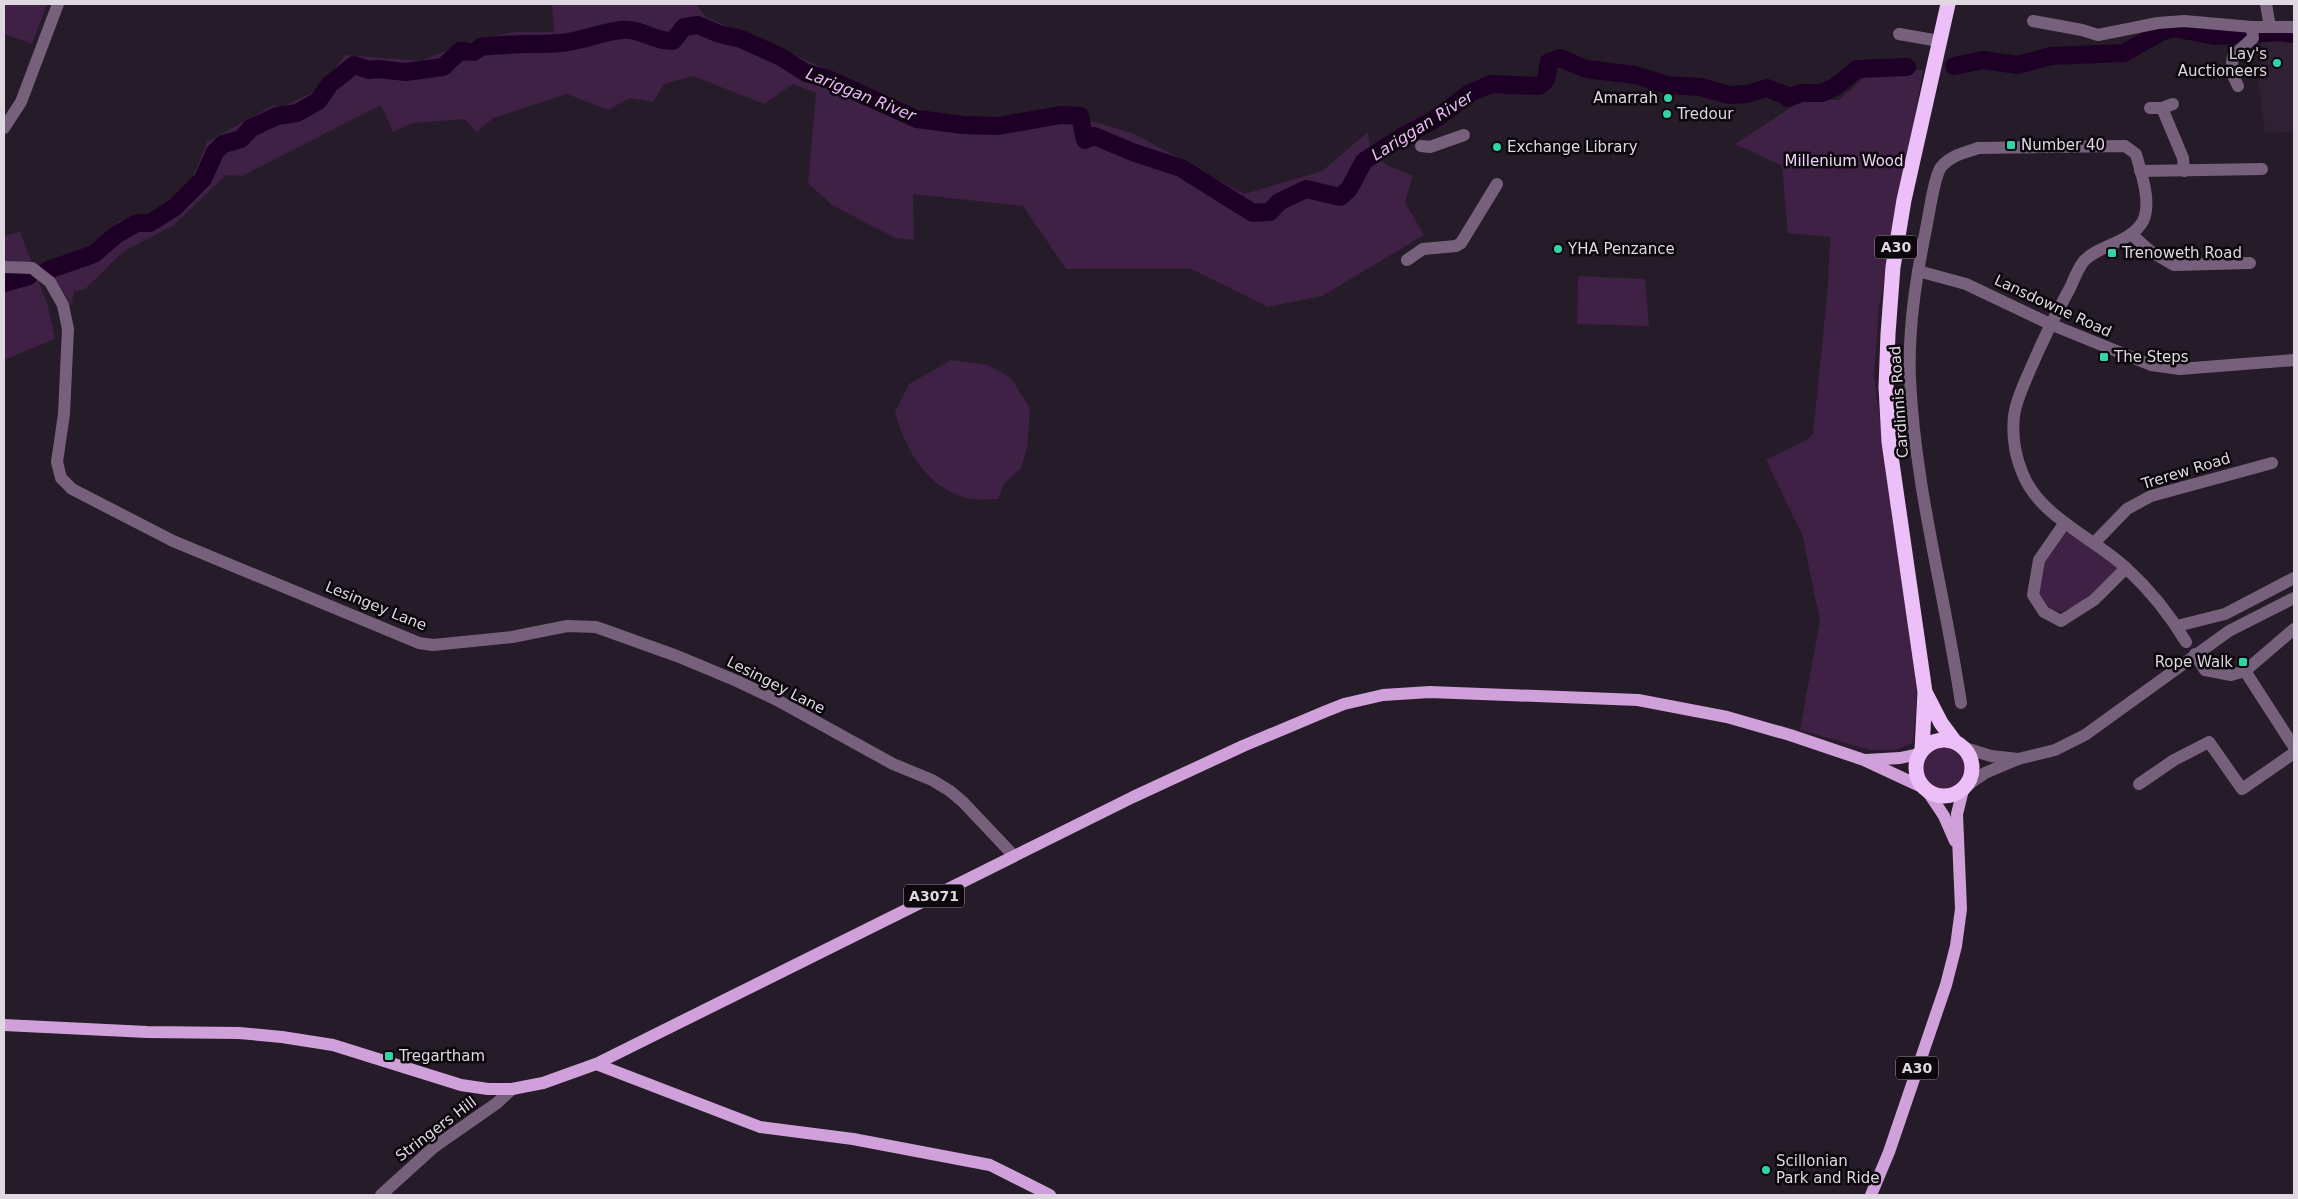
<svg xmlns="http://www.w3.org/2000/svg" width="2298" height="1199" viewBox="0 0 2298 1199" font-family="'DejaVu Sans',sans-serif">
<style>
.built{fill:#2f2033}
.green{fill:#3e2144}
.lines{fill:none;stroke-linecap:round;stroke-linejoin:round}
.river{stroke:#1e0026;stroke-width:18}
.minor{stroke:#77607c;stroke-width:12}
.major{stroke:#d0a0db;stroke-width:12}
.highway{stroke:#edbff8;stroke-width:15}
.poi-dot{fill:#31d4a9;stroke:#0c070d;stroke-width:2}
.labels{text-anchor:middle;stroke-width:5;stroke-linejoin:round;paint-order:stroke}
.shield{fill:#0c070d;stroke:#a099a1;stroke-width:1}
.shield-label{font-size:14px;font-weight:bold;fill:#dfd8e1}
.poi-label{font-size:15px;fill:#dfd8e1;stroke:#0c070d;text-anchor:start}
.park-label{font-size:15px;fill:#efd2f6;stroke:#0c070d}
.street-label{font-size:15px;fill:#dfd8e1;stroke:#0c070d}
.water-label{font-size:16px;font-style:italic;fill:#f1b7ff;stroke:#0c070d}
</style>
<rect width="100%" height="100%" fill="#261b28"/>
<path class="built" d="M2263,35L2294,39V132L2265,133L2259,87Z"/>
<g class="green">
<path d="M4,4H47L32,44L4,34Z"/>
<path d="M552,4H696L706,17L928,113L997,120L1051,109L1135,134L1244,194L1322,171L1368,132L1371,152L1387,165L1413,176L1405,202L1424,235L1322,296L1268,307L1191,269H1066L1023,206L913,194L914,240L895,238L832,205L808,183L816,93L793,84L764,104L693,76L664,84L653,102L630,98L608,110L567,94L493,118L477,132L465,119L412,123L393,132L381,105L242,176L226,175L174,225L124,251L84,290L74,291L71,307L66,295L43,265L88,252L119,221L153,215L192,179L207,142L272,106H283L319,90L345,55L421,61L468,42L514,32H554Z"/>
<path d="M1923,70L1879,308L1874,377L1917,693L1913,743L1895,750H1870L1800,730L1820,620L1802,534L1766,460L1810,438L1813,433L1828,286L1830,237L1788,233L1782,166L1735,144L1802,100H1839L1868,74Z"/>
<path d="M20,232L48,306L55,339L4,360V236Z"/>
<path d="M1578,276L1645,279L1649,326L1577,324Z"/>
<path d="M951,360L988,365L1011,378L1030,408L1027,448L1021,468L1004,484L998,499C989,499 977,501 967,498C926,487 906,451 895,412L909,384Z"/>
<path d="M2062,529L2070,532L2117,568L2116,574L2079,604L2062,612L2050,609L2038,595L2043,555Z"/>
<circle cx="1945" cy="768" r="22"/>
</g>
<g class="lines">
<g class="river">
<path d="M1954,66L1983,60L2018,65L2050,56L2124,53L2161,32L2173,28L2215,36L2279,32L2294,34"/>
<path d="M1788,98L1801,93H1822L1835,87L1857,69L1907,67"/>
<path d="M48,270L94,254L116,235L137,223H150L175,207L203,179L215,152L223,144L241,139L251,128L277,116L297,113L318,101L330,84L354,65L369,70L378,69L406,72L443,67L460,51L474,52L481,47C507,43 535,45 561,43C582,41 601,32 622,30C640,28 655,42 673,41L684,27L698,25L719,34L741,39L781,57L806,73L828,79L917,119L963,125L998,126L1061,115L1080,116L1085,140L1094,136L1135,153L1181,168L1253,213L1270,212L1279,202L1306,189L1340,197L1349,189L1364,161L1400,138L1437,118L1470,93L1491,84L1539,86L1546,80L1549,62L1560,58L1586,69L1635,75L1667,85L1700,87L1730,95L1747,94L1767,88L1785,95"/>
<path d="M4,283L29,276"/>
</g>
<g class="minor">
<path d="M2266,4L2270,27"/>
<path d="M2033,21L2082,30L2098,35L2158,23L2184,21L2252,27H2294"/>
<path d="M1899,34L1939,41"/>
<path d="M2238,86L2231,71L2233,56L2253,38L2252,27"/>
<path d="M2150,108H2162L2173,104"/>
<path d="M2162,108L2183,158L2184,171"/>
<path d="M4,128L21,102L58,4"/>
<path d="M1421,146L1430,147L1464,135"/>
<path d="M2140,171L2262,169"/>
<path d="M2131,234L2150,251L2174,265L2250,263"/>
<path d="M1407,260L1423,249L1456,246L1461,243L1497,184"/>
<path d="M4,267L32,268L50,282L63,305L68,329L64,414L57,462L61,478L72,489L173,541L419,643L433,645L512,637L567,626L596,627L677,656L737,681L777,700L893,764L932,780L950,791L963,802L1014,856"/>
<path d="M1918,271L1966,284L2050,324L2151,365L2180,369L2294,360"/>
<path d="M2064,524L2039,560L2033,595L2044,612L2061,621L2094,600L2126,568"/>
<path d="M2094,543L2127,509L2151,496L2272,463"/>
<path d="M2177,626L2225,614L2294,578"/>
<path d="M2195,654L2205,670L2231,675L2245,671L2294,629"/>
<path d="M2245,671L2294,747"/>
<path d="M1961,703C1945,595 1915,488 1910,379C1908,328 1916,278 1926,229C1929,215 1934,177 1941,167C1951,155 1964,153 1978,148L2125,146L2136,154C2141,173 2152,202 2143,221C2132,242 2097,246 2084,261C2078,268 2074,279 2070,288C2055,315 2042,342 2030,370C2024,384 2016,400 2014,416C2012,435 2015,455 2022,472C2038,516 2094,538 2126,568C2150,590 2170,615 2186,642"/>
<path d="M1965,748L1991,756L2018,759"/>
<path d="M2139,784L2174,760L2209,742L2242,789L2294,753"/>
<path d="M1966,786L1985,773L2018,759L2055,750L2085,735L2229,631L2294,598"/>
<path d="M381,1195L434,1147L497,1103L512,1089"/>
</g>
<g class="major">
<path d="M1866,760L1900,758L1919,754"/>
<path d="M1928,792L1944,816L1955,841"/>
<path d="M4,1025L147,1032L239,1033L282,1037L333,1045L461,1085L488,1089H512L543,1083L596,1064L1133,797L1243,746L1324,712L1344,704L1383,695L1430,692L1638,700L1727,717L1790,735L1864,760L1922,787"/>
<path d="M596,1064L760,1127L853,1139L990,1165L1050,1195"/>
<path d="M1871,1195L1889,1152L1946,985L1956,946L1961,909L1957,814L1963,790"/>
</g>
<g class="highway">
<path d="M1926,694L1941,723L1955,742"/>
<circle cx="1944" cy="768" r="28"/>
<path d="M1922,750L1925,692L1889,442L1886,387L1888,334L1893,267L1904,200L1948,4"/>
</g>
</g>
<g class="poi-dot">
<circle cx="2277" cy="63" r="5"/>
<circle cx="1668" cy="98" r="5"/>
<circle cx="1667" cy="114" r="5"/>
<rect x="2006" y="140" width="10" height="10" rx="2.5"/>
<circle cx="1497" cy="147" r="5"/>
<circle cx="1558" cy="249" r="5"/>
<rect x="2107" y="248" width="10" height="10" rx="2.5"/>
<rect x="2099" y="352" width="10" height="10" rx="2.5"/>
<rect x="2238" y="657" width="10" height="10" rx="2.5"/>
<rect x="384" y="1051" width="10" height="10" rx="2.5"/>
<circle cx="1766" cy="1170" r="5"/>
</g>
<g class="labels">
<g class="shield">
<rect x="1875" y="235.5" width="42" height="23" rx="4"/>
<rect x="904" y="884.5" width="60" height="23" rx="4"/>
<rect x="1896" y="1056.5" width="42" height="23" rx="4"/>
</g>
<g class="shield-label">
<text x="1896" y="252">A30</text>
<text x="934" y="901">A3071</text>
<text x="1917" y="1073">A30</text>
</g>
<g class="poi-label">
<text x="2267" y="59" text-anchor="end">Lay's<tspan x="2267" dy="17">Auctioneers</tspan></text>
<text x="1658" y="103" text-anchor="end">Amarrah</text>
<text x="1677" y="119">Tredour</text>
<text x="2021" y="150">Number 40</text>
<text x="1507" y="152">Exchange Library</text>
<text x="1568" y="254">YHA Penzance</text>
<text x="2122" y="258">Trenoweth Road</text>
<text x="2114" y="362">The Steps</text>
<text x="2233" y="667" text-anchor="end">Rope Walk</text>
<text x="399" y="1061">Tregartham</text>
<text x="1776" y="1166">Scillonian<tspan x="1776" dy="17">Park and Ride</tspan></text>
</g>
<g class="park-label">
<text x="1844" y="166">Millenium Wood</text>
</g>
<g class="street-label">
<text transform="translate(2053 306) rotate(25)" y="5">Lansdowne Road</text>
<text transform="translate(1899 402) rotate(-94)" y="5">Cardinnis Road</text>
<text transform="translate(2186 471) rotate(-17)" y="5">Trerew Road</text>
<text transform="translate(376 606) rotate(22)" y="5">Lesingey Lane</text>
<text transform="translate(776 685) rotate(27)" y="5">Lesingey Lane</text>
<text transform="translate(436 1129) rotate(-37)" y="5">Stringers Hill</text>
</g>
<g class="water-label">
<text transform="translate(861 94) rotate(22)" y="6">Lariggan River</text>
<text transform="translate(1422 125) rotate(-32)" y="6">Lariggan River</text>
</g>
</g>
<rect width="2298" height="1199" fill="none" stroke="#dfd8e1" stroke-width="10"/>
</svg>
